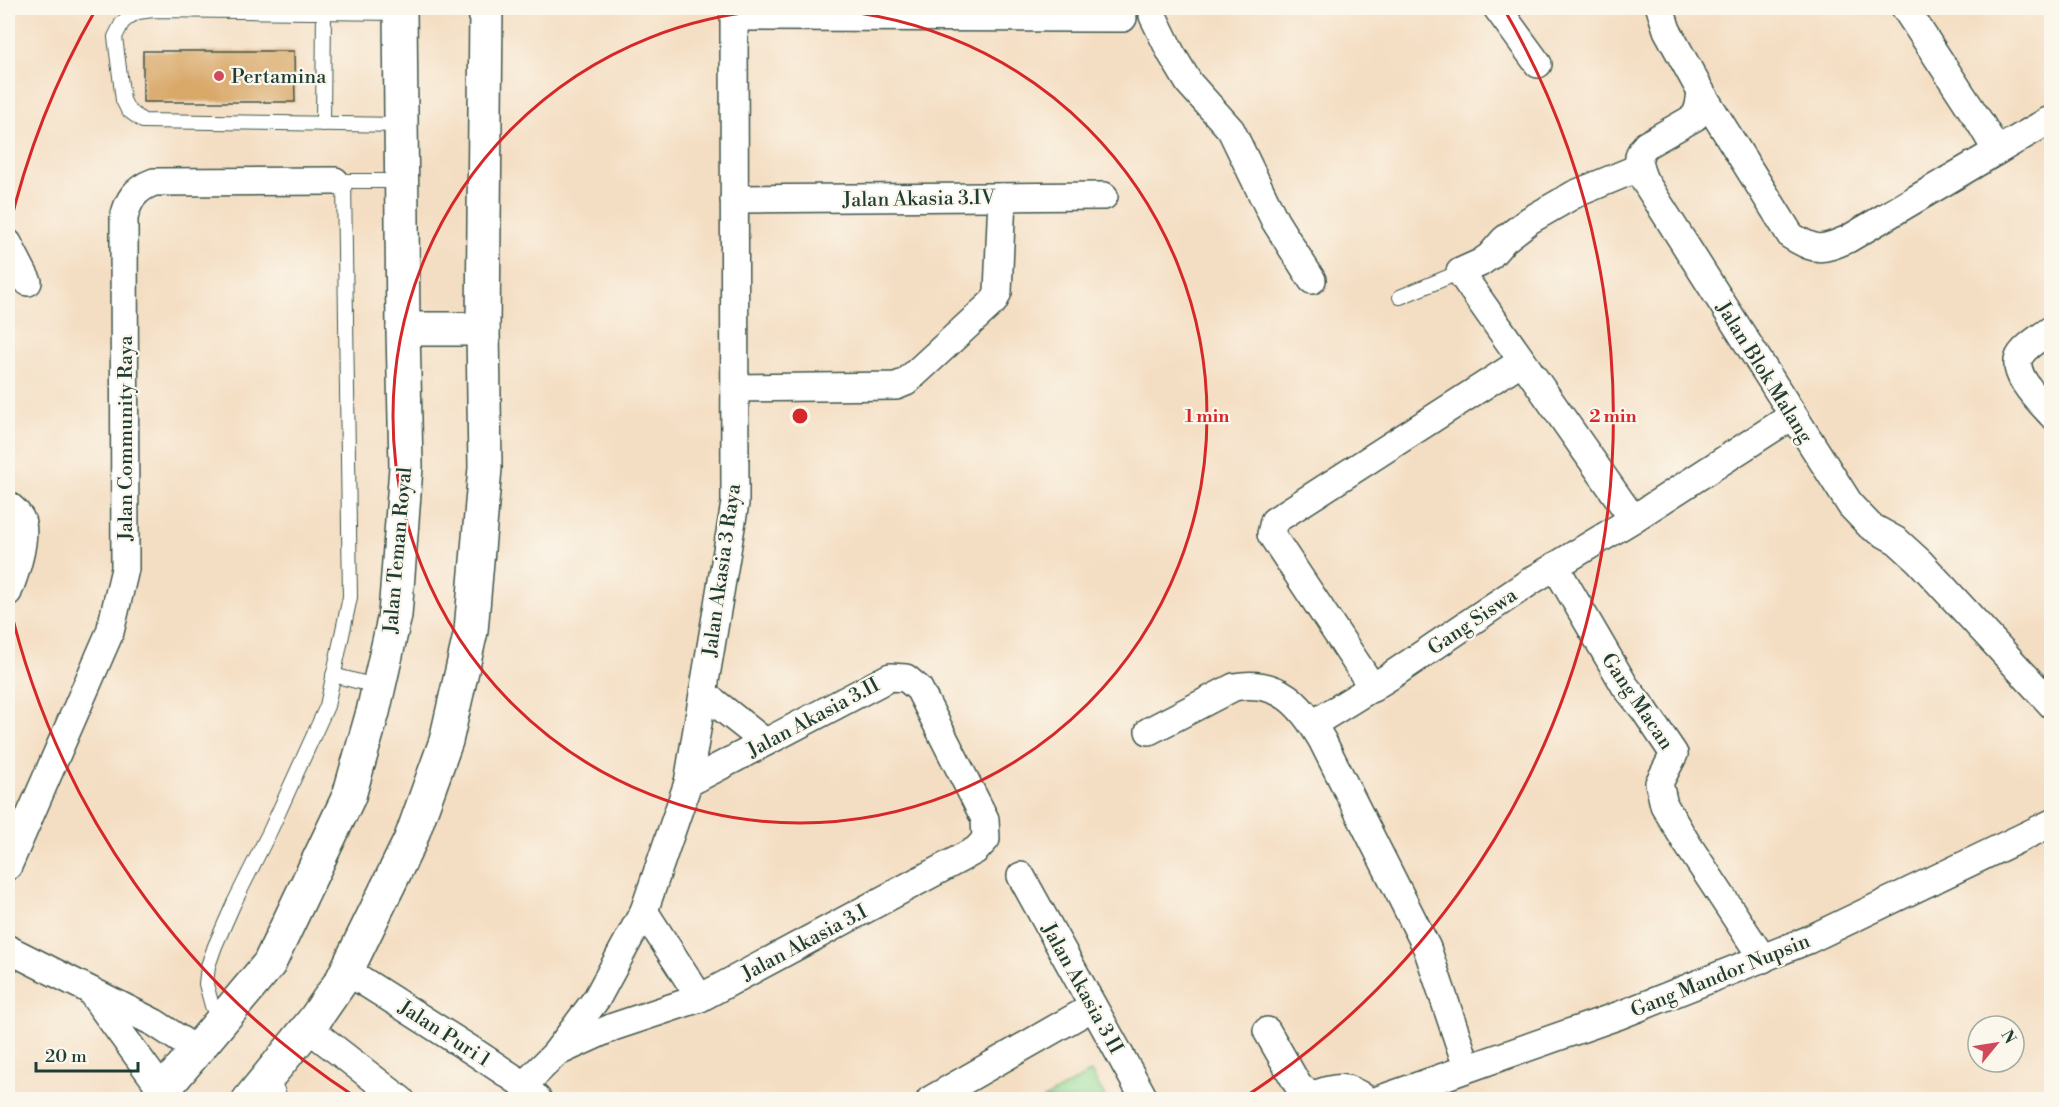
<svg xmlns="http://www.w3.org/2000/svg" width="2059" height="1107" viewBox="0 0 2059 1107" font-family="'Libre Bodoni',serif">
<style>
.green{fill:#93da94;stroke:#598c64;stroke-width:1.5}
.building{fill:#d9a96b}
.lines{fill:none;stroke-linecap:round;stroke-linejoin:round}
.service-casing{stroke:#3f5549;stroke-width:16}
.minor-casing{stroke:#3f5549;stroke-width:30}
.tertiary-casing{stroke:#3f5549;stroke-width:36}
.service{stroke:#fff;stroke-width:14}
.minor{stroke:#fff;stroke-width:27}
.tertiary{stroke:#fff;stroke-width:33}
.ring{fill:none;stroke:#d62828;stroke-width:3}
.poi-dot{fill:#d1495b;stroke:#fbf7ec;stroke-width:2}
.labels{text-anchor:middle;stroke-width:4.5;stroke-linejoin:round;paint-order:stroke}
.poi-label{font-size:20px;fill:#1f3d34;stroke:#fbf7ec;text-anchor:start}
.street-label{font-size:20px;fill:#1f3d34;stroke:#fbf7ec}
.centre{fill:#d62828;stroke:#fbf7ec;stroke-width:3}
.ring-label{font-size:18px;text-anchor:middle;font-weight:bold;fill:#d62828;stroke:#fbf7ec;stroke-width:4.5;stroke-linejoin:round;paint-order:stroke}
</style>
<rect width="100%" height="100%" fill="#fbf7ec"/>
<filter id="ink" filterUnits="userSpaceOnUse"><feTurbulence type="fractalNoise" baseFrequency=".0167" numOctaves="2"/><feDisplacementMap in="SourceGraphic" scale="12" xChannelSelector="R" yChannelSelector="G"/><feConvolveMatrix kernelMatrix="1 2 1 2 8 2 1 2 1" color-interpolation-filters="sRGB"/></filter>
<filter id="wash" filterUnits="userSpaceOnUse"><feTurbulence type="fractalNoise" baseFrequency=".008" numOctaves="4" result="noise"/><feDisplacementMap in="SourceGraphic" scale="24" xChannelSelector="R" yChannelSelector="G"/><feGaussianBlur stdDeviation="1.35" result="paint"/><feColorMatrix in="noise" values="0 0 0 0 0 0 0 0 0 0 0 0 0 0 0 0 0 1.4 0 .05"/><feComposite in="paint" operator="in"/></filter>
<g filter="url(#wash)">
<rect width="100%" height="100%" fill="#f4dec3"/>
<path class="green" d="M1091,1072L1106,1099H1044Z"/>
<g id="blocks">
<path class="building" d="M143,51H294L295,102H143Z"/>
</g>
</g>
<g filter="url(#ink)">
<use href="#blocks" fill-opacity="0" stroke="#3f5549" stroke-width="1.5"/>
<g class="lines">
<defs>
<g id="service">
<path d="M400,13L153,10L138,12L129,17L122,23L115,37L123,100L128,110L143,121L401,125"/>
<path d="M323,124L324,8"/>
<path d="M337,181H401"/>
<path d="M1400,297L1460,272"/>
<path d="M333,675L379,687"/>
<path d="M220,1021L212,1006L206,984L208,966L215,946L234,903L271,829L327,706L350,597L344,181"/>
<path d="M271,1076L281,1100"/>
</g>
<g id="minor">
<path d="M1154,8L1153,16L1171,53L1189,83L1231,130L1275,221L1312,280"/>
<path d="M1497,8L1538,64"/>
<path d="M1660,8L1667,30L1701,92L1699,106L1695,117L1646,145C1635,156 1638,166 1644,180L1851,506L1870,526L1897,541L1919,561L2052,705"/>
<path d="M1905,8L1981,124L1997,151L2048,121"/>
<path d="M734,17L1123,18"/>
<path d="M1701,92L1791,236C1816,251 1821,251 1848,239L1997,151"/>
<path d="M734,199L1104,196"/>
<path d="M8,243L28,282"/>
<path d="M2052,329C2043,336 2028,344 2021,354C2008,372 2040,402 2052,415"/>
<path d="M735,388L896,386L906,382L994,301L998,292L1002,197"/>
<path d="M8,505C14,510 20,515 22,523C26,543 15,574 8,592"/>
<path d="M1633,519L1460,272L1480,263L1490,256L1504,240L1530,220L1575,194L1638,168"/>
<path d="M1555,566L1625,686L1645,711L1674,754L1659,783L1664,805L1686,842L1763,959"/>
<path d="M1373,688L1271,534L1274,521L1522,361"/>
<path d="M703,693L765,742"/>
<path d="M1313,724L1389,677L1531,581L1633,519L1792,416"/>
<path d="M1149,731L1234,687C1279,679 1301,704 1322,740L1427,948L1467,1067"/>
<path d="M8,866L110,632L125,569L124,218C128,200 135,189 154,182L335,181"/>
<path d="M1021,876L1145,1100"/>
<path d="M644,911L700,998"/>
<path d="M8,949L155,1023L196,1050"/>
<path d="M347,971L476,1053L524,1085L538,1100"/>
<path d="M93,995L163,1091"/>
<path d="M308,1028L401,1100"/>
<path d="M1267,1031L1299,1087L1313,1095C1337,1087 1347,1084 1367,1100"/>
<path d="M556,1053L613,1027L700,998L976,850L986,839L985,819L919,689L906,678L890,677L688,783"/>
<path d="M524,1085L555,1054L597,998L644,911L688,783L735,503L734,8"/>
<path d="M930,1100L1093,1007"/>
<path d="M1378,1100L1620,1015L1808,940L2052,823"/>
</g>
<g id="tertiary">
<path d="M403,329H483"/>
<path d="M155,1100L269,964L349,796L373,712L395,615L406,467L403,329L400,8"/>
<path d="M249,1100L315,1019L342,980L410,841L446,741L471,631L485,468L483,329L486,8"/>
</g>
</defs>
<use href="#service" class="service-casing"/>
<use href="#minor" class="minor-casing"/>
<use href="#tertiary" class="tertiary-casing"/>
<use href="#service" class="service"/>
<use href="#minor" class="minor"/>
<use href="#tertiary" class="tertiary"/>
</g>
</g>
<g class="ring">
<circle cx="800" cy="416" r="407"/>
<path d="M357 1098A813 813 0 0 1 8 599M8 233A813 813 0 0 1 96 9M1504 9A813 813 0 0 1 1243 1098"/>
</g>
<circle class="poi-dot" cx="219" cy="76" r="6"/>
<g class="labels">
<g class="poi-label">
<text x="231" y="83">Pertamina</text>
</g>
<g class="street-label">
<text transform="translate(919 198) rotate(-1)" y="7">Jalan Akasia 3.IV</text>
<text transform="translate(1765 372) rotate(58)" y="7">Jalan Blok Malang</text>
<text transform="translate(125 438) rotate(-90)" y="7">Jalan Community Raya</text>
<text transform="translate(397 550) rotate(-85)" y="7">Jalan Teman Royal</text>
<text transform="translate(721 570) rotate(-82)" y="7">Jalan Akasia 3 Raya</text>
<text transform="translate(1472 621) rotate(-34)" y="7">Gang Siswa</text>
<text transform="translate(1638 701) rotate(56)" y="7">Gang Macan</text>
<text transform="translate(813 717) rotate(-28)" y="7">Jalan Akasia 3.II</text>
<text transform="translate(804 942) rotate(-28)" y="7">Jalan Akasia 3.I</text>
<text transform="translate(1720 975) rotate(-22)" y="7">Gang Mandor Nupsin</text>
<text transform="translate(1083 988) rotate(61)" y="7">Jalan Akasia 3 II</text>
<text transform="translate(445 1033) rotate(33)" y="7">Jalan Puri 1</text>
</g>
</g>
<circle cx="800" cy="416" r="9" class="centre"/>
<g class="ring-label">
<text x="1207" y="422">1 min</text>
<text x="1613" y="422">2 min</text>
</g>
<rect width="2059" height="1107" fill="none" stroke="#fbf7ec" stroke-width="30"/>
<g transform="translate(1996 1044) rotate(60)"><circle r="28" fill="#fbf7ec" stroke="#a3ada2" stroke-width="1.5"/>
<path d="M0-4.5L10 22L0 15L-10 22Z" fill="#d1495b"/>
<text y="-9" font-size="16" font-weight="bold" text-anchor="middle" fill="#1f3d34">N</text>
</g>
<path d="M36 1062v9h102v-9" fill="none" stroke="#1f3d34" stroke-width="3"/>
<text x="45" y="1062" font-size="18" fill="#1f3d34" stroke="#fbf7ec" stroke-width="4.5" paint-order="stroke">20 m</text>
</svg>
